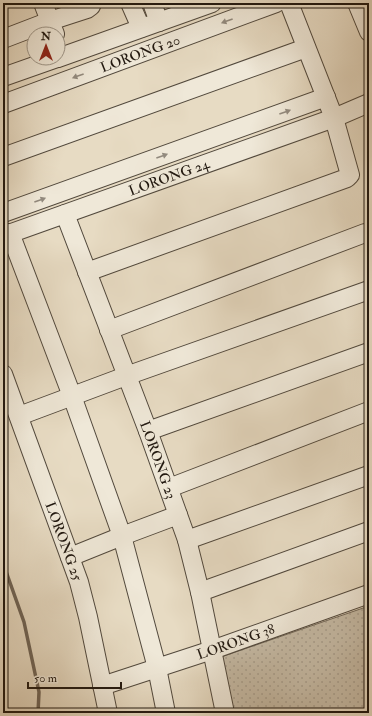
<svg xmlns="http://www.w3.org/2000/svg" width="372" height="716" viewBox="0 0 372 716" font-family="'IM FELL Double Pica',serif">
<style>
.park{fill:url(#park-dots);stroke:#73695a}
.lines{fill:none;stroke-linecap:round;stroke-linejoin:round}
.stream{stroke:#706557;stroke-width:3.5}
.minor-casing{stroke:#52493d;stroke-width:20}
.minor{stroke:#efe8d8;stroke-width:18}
.oneway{fill:#928a7e}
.labels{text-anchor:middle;stroke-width:4;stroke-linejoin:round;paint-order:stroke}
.street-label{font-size:14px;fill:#211810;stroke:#efe8d8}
</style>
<defs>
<pattern id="park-dots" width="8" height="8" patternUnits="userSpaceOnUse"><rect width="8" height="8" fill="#c5baa5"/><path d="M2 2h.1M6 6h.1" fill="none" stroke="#a99f8d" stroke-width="1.8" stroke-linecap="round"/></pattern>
</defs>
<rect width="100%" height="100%" fill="#e7dbc3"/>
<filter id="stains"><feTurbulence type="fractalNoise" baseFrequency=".005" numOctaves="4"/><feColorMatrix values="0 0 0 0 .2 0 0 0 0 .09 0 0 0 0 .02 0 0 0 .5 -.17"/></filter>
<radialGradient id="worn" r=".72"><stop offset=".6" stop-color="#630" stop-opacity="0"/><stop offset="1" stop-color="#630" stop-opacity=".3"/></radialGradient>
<path class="park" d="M369,606V713H232L221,657Z"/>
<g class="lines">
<path class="stream" d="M3,563L24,622L39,692L38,713"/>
<defs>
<g id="minor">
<path d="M43,3L55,34"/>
<path d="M130,3L141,28"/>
<path d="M152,3L159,22"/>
<path d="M357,3L369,32"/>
<path d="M3,39L50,21L87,9L91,6L92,3"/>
<path d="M58,58L212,3"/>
<path d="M3,77L57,58"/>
<path id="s1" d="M3,104L276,3"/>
<path d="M3,157L306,48"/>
<path d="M3,213L326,97"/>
<path id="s2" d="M65,214L148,431L187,540L200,592L225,713"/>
<path d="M10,233L72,396L122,536L157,668L166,713"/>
<path id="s3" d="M3,236L334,118L369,103"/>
<path d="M87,272L347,178L350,175L334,118L289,3"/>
<path d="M109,330L365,233L369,234"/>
<path id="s4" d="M3,374L79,582L88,617L108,713"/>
<path d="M19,416L126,376L369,290"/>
<path d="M148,431L369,352"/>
<path d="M169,488L369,411"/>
<path d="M187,540L369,475"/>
<path d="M70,557L122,536L178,515"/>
<path d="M200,592L369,531"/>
<path id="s5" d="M102,686L212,650L369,594"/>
</g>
</defs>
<use href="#minor" class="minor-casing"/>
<use href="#minor" class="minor"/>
</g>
<defs><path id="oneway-solid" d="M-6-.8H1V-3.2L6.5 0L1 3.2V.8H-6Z"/></defs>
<g class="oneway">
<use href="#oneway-solid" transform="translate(227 21) rotate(160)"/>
<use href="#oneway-solid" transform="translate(78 76) rotate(160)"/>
<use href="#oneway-solid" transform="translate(285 112) rotate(-20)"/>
<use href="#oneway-solid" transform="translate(162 156) rotate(-20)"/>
<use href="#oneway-solid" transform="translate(40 200) rotate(-20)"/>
</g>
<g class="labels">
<g class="street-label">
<text dy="5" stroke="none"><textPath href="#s1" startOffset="146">LORONG 20</textPath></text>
<text dy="5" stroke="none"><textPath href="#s3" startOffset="176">LORONG 24</textPath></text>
<text dy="5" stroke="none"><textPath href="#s2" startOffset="263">LORONG 23</textPath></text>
<text dy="5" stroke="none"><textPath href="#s4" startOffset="178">LORONG 25</textPath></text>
<text dy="5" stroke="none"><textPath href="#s5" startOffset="141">LORONG 38</textPath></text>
</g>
</g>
<rect width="372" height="716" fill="none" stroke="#e7dbc3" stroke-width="16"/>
<rect x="4" y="4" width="364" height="708" fill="none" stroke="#211810" stroke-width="2"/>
<rect x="8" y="8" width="356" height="700" fill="none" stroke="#211810"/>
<g transform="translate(46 46)"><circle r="19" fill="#efe8d8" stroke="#9d9588"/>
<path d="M0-3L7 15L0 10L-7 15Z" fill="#8f2418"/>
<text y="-6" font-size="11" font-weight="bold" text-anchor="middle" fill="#211810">N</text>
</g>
<path d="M28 682v6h93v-6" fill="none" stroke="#211810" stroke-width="2"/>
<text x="34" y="682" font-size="12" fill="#211810" stroke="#efe8d8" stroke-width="3" paint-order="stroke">50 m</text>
<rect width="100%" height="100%" filter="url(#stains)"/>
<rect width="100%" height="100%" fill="url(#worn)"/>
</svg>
